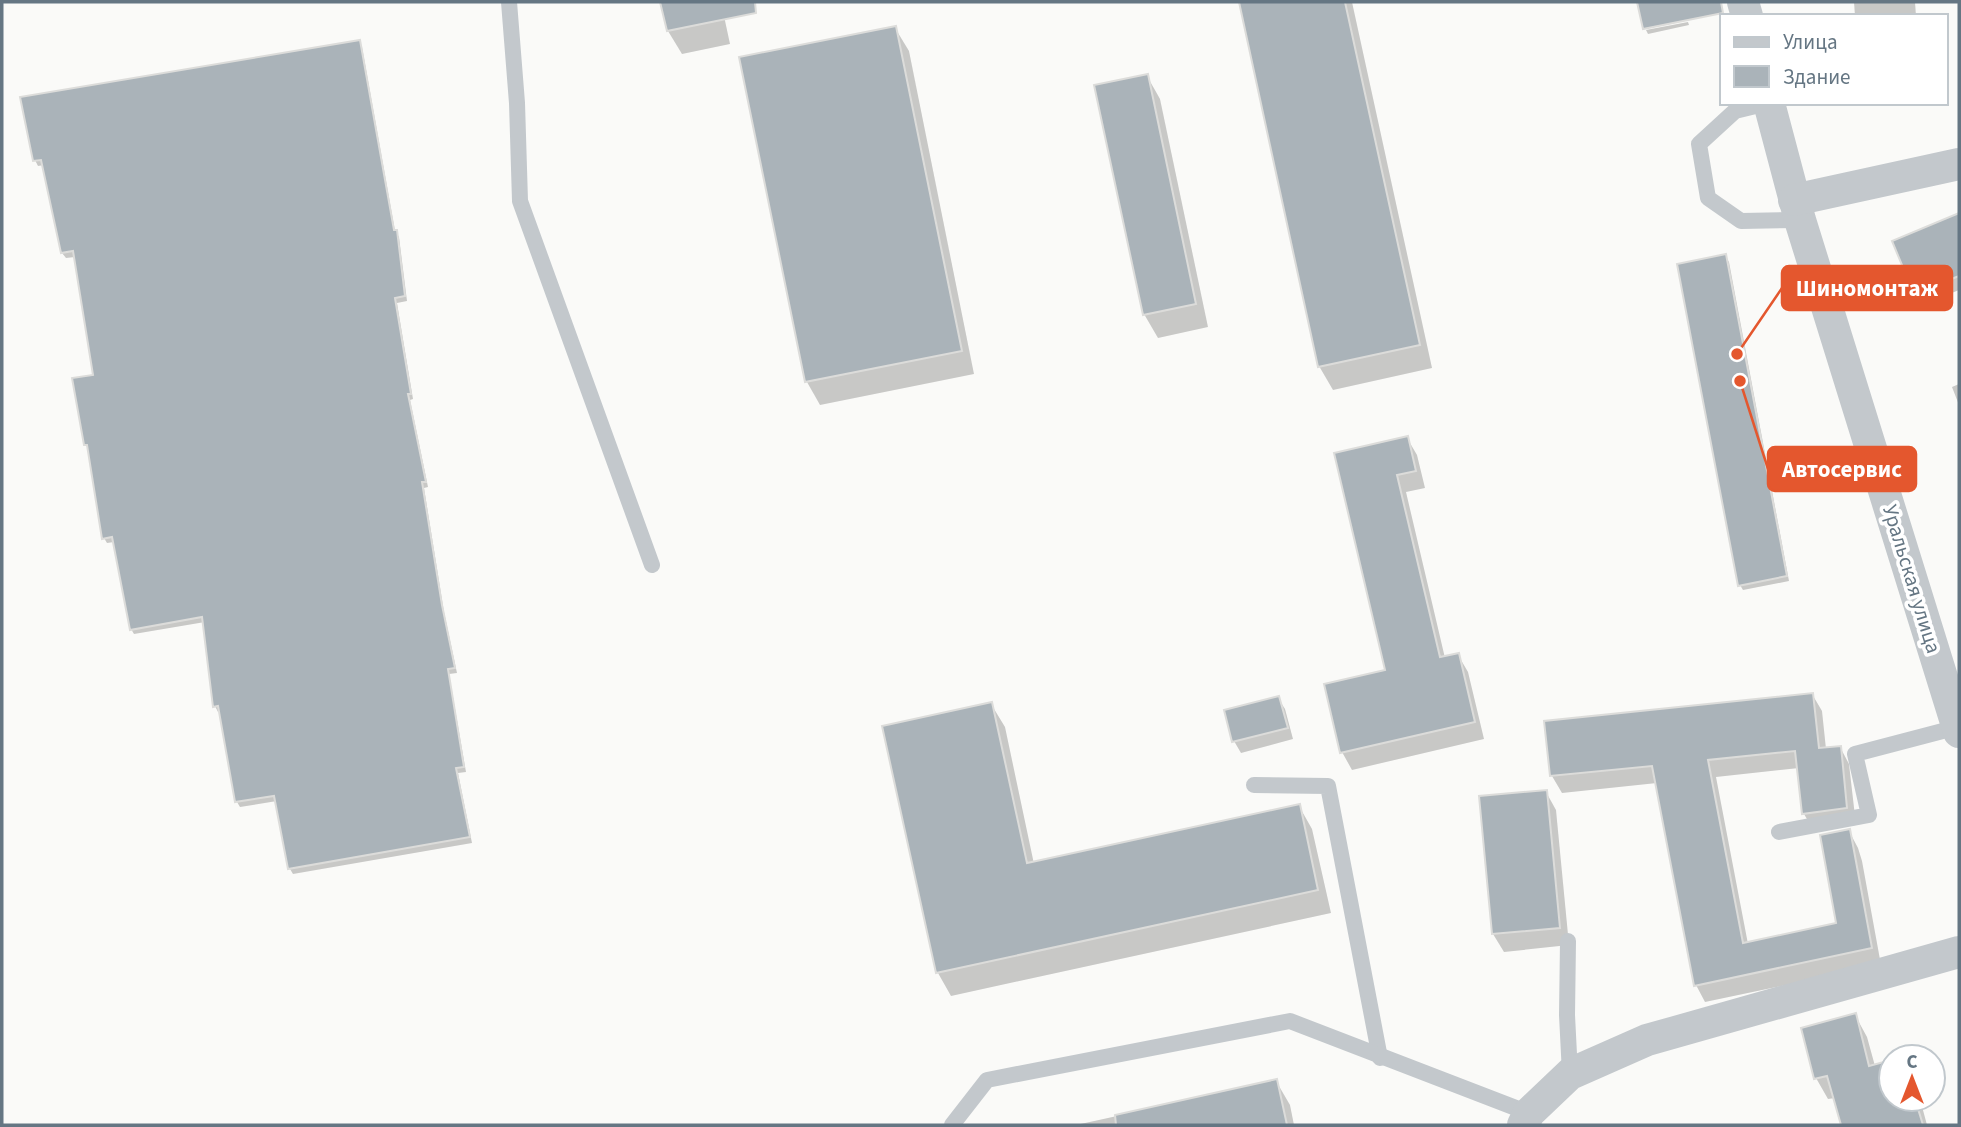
<svg xmlns="http://www.w3.org/2000/svg" width="1961" height="1127" viewBox="0 0 1961 1127" font-family="'Source Sans 3',sans-serif">
<style>
.shadow{fill:#0003}
.building{fill:#aab3b9;stroke:#dcdcda;stroke-width:2}
.lines{fill:none;stroke-linecap:round;stroke-linejoin:round}
.service{stroke:#c3c8cc;stroke-width:16}
.minor{stroke:#c3c8cc;stroke-width:32}
.labels{text-anchor:middle;stroke-width:7;stroke-linejoin:round;paint-order:stroke}
.street-label{font-size:21px;fill:#657683;stroke:#fff}
.leader{fill:none;stroke:#e4572e;stroke-width:2.5}
.callout-dot{fill:#e4572e;stroke:#fff;stroke-width:2.5}
.callout{fill:#e4572e;stroke:#e4572e;stroke-width:2.5}
.callout-label{font-size:23px;text-anchor:middle;font-weight:bold;fill:#fff}
</style>
<rect width="100%" height="100%" fill="#fafaf8"/>
<g class="shadow">
<path d="M662,2H721L730,44L682,54L668,31Z"/>
<path d="M1240,2H1352L1432,368L1333,390L1319,366Z"/>
<path d="M1854,2H1915L1916,16H1855Z"/>
<path d="M1688,22L1689,25L1648,34L1646,30Z"/>
<path d="M895,28L909,51L974,374L820,405L807,382L741,59Z"/>
<path d="M359,42L362,47L395,231L399,237L407,301L397,303L413,399L410,400L428,487L424,488L444,612L457,673L449,674L466,772L458,773L472,843L293,874L290,869L277,801L240,807L237,802L221,711L218,712L215,706L205,622L134,634L131,629L114,542L107,543L104,538L89,450L86,445L95,376L75,257L66,258L62,253L44,165L38,166L35,160Z"/>
<path d="M1147,76L1160,99L1208,327L1158,338L1144,314Z"/>
<path d="M1868,103H1900L1870,106Z"/>
<path d="M1959,215V290L1923,305L1894,242Z"/>
<path d="M1725,256L1729,262L1789,581L1743,590L1740,585Z"/>
<path d="M1959,384V405L1952,387Z"/>
<path d="M1407,438L1417,455L1425,488L1406,492L1445,658L1458,655L1468,672L1484,739L1352,770L1342,752L1387,671L1336,454Z"/>
<path d="M1812,694L1822,711L1826,749L1840,747L1849,764L1856,825L1814,831L1804,814L1799,768L1716,777L1748,944L1838,924L1849,831L1858,848L1862,861L1881,965L1705,1002L1696,985L1657,783L1562,793L1552,776L1546,723Z"/>
<path d="M1278,698L1285,709L1293,739L1241,753L1234,741Z"/>
<path d="M991,704L1005,727L1034,864L1299,806L1312,829L1331,913L951,996L938,973L884,727Z"/>
<path d="M1546,792L1556,810L1569,945L1504,952L1493,934Z"/>
<path d="M1855,1015L1867,1037L1875,1066L1891,1061V1099H1920L1927,1125H1843L1835,1098L1828,1099L1816,1078Z"/>
<path d="M1276,1081L1290,1105L1294,1125H1076Z"/>
</g>
<g class="building">
<path d="M660,2H755L756,13L667,31Z"/>
<path d="M1239,2H1345L1420,345L1318,367Z"/>
<path d="M1637,2H1721L1723,13L1643,29Z"/>
<path d="M896,26L962,351L805,382L739,57Z"/>
<path d="M360,40L394,230H397L405,296L395,298L411,394H408L426,482H422L442,605L455,668L448,669L464,767L456,768L470,837L288,869L274,796L235,802L218,706L213,707L202,617L130,630L112,537L102,539L87,445H84L72,378L93,375L73,251L61,253L41,160L33,161L20,97Z"/>
<path d="M1148,74L1196,304L1143,315L1094,85Z"/>
<path d="M1959,213V276L1914,294L1892,241Z"/>
<path d="M1726,254L1787,576L1738,586L1677,264Z"/>
<path d="M1408,436L1416,471L1397,475L1440,657L1459,653L1475,722L1340,753L1324,684L1385,670L1334,453Z"/>
<path d="M1813,693L1819,748L1841,746L1847,808L1802,814L1795,751L1708,760L1743,943L1836,923L1820,835L1850,829L1872,948L1694,986L1652,766L1550,776L1544,721Z"/>
<path d="M1279,696L1288,728L1232,742L1224,710Z"/>
<path d="M992,702L1027,863L1300,804L1318,890L936,973L882,726Z"/>
<path d="M1547,790L1560,928L1492,934L1479,796Z"/>
<path d="M1856,1013L1869,1066L1891,1060V1099H1915L1923,1125H1841L1827,1076L1814,1079L1801,1028Z"/>
<path d="M1277,1079L1287,1125H1116L1115,1115Z"/>
</g>
<g class="lines">
<g class="service">
<path d="M509,2L517,103L520,201L652,565"/>
<path d="M1768,103L1735,111L1699,144L1708,198L1741,221L1800,220"/>
<path d="M1254,785L1328,786L1380,1058"/>
<path d="M1779,832L1869,815L1855,754L1958,727"/>
<path d="M1568,941L1567,1015L1570,1074"/>
<path d="M952,1125L987,1080L1290,1021L1529,1113"/>
</g>
<g class="minor">
<path d="M1743,2L1747,16"/>
<path d="M1769,103L1800,220L1959,732"/>
<path d="M1794,200L1959,164"/>
<path d="M1523,1125L1529,1113L1570,1074L1647,1040L1959,952"/>
</g>
</g>
<g class="labels">
<g class="street-label">
<text transform="translate(1912 579) rotate(73)" y="7">Уральская улица</text>
</g>
</g>
<path class="leader" d="M1737 354L1782 288M1740 381L1768 469"/>
<g class="callout-dot">
<circle cx="1737" cy="354" r="7"/>
<circle cx="1740" cy="381" r="7"/>
</g>
<g class="callout">
<rect x="1782" y="266" width="170" height="44" rx="7"/>
<rect x="1768" y="447" width="148" height="44" rx="7"/>
</g>
<g class="callout-label">
<text x="1867" y="296">Шиномонтаж</text>
<text x="1842" y="477">Автосервис</text>
</g>
<rect width="1961" height="1127" fill="none" stroke="#657683" stroke-width="7"/>
<rect x="1720" y="14" width="228" height="91" fill="#ffffff" stroke="#c1c8cd" stroke-width="2"/>
<rect x="1734" y="37" width="35" height="10" fill="#c3c8cc" stroke="#c1c8cd" stroke-width="2"/>
<text x="1783" y="49" font-size="21" fill="#657683">Улица</text>
<rect x="1734" y="66" width="35" height="21" fill="#aab3b9" stroke="#c1c8cd" stroke-width="2"/>
<text x="1783" y="84" font-size="21" fill="#657683">Здание</text>
<g transform="translate(1912 1078)"><circle r="33" fill="#ffffff" stroke="#c1c8cd" stroke-width="2"/>
<path d="M0-5L12 26L0 18L-12 26Z" fill="#e4572e"/>
<text y="-10" font-size="19" font-weight="bold" text-anchor="middle" fill="#657683">С</text>
</g>
</svg>
